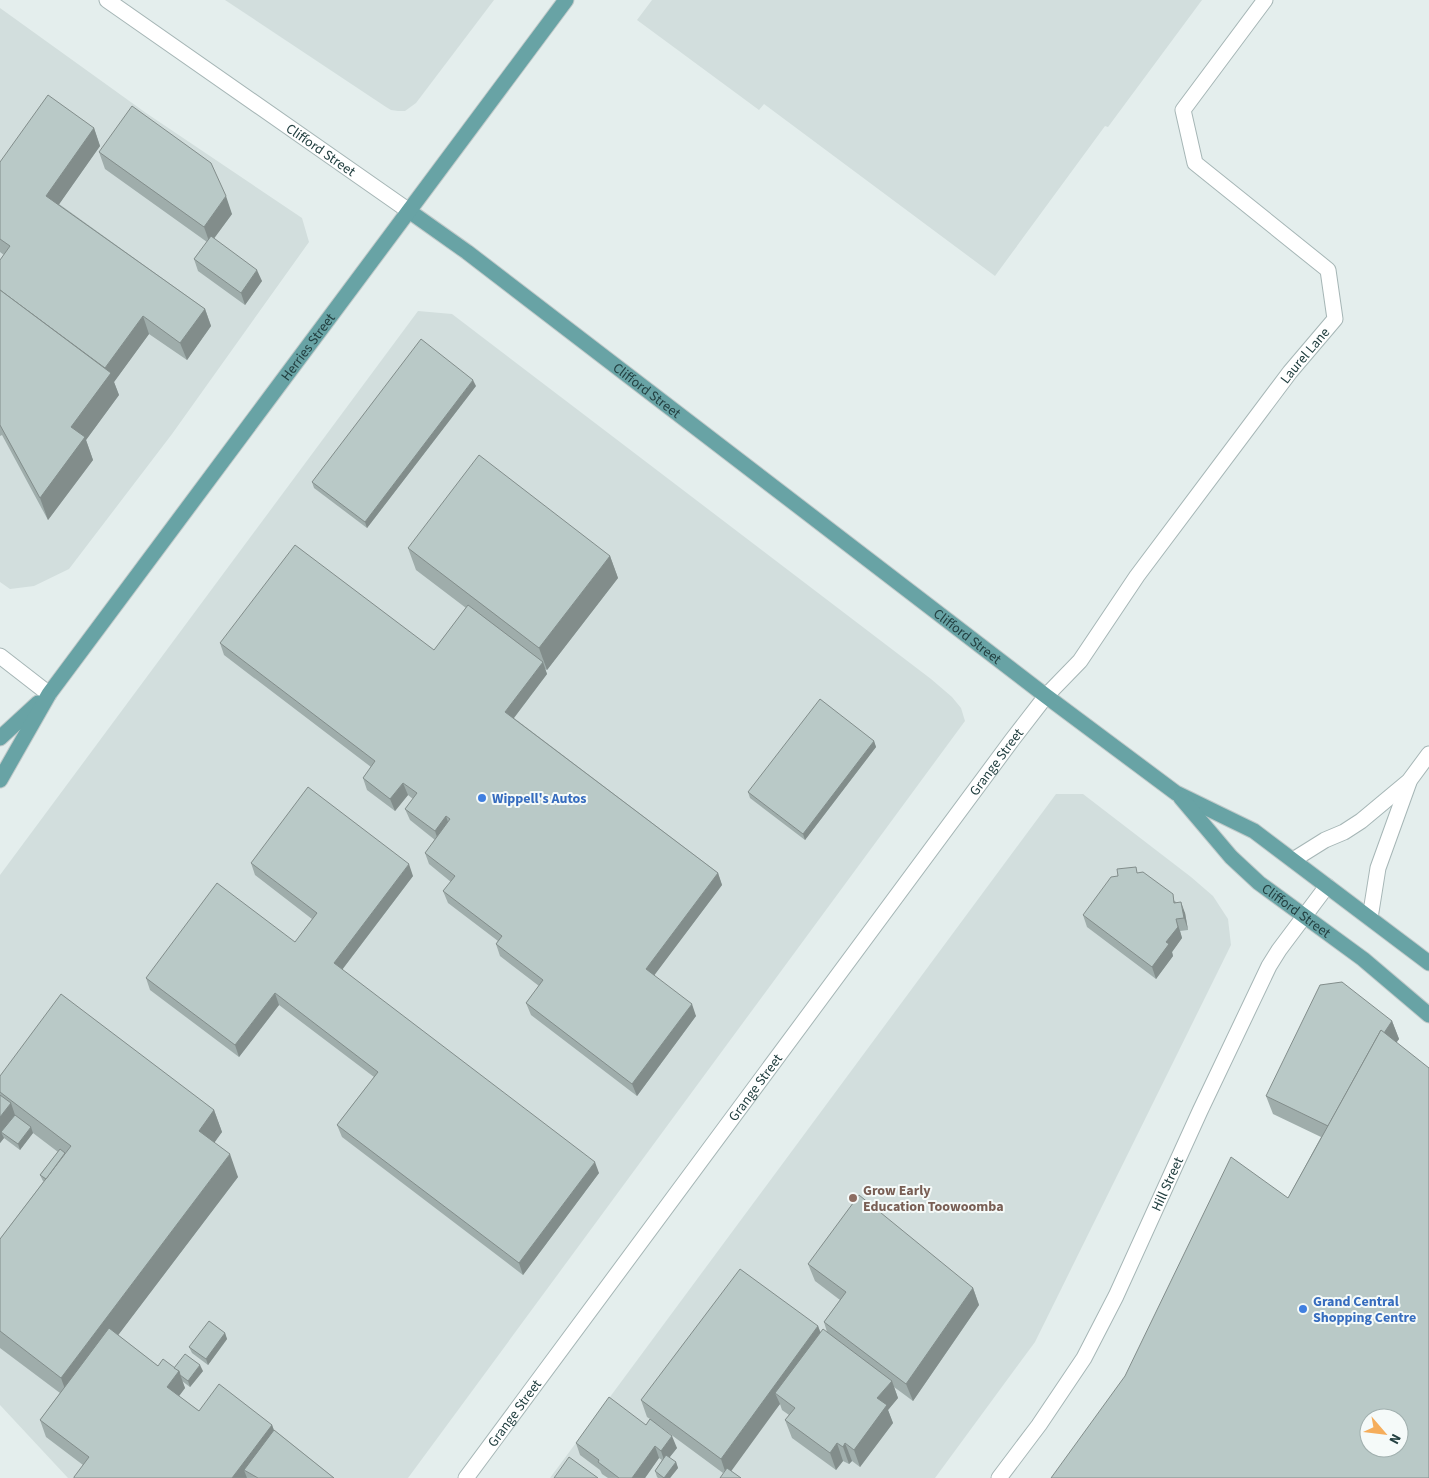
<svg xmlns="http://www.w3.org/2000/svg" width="1429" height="1478" viewBox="0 0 1429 1478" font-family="'Source Sans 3',sans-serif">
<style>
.built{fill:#d2dedd}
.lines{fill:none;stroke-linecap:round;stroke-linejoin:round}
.minor-casing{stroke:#a6b6b6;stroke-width:17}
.major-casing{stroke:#c1caca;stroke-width:17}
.minor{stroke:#fff;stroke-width:15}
.major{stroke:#68a3a5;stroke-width:15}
.wall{fill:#9fadab}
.shaded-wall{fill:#828d8b}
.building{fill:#b9c9c7;stroke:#828d8b;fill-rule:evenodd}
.shop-dot{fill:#3f7fe0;stroke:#f5faf9;stroke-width:2}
.education-dot{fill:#8d6e63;stroke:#f5faf9;stroke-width:2}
.labels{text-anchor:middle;stroke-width:4;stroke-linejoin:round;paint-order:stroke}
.street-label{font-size:14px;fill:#234041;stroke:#f5faf9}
.shop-label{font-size:14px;font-weight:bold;fill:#366cbe;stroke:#f5faf9;text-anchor:start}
.education-label{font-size:14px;font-weight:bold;fill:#785e54;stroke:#f5faf9;text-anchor:start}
</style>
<rect width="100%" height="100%" fill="#e4eeed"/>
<g class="built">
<path d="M225,0H494L416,103L405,111H398L391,110L386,107Z"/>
<path d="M652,0H1202L1108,127L1105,126L995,276L764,104L759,110L637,20Z"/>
<path d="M0,8L146,113L302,218L309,242L172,434L69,569L34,586L10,589L0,582Z"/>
<path d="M418,311L452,314L931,679L952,697L961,708L965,721L408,1478H68L0,1405V875Z"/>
<path d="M1056,794H1083L1191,877L1213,896L1228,919L1231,945L1035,1342L935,1478H550Z"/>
</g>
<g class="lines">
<defs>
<g id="minor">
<path id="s1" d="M107,0L409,211"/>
<path d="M0,656L49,694"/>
<path d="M1293,860L1325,840L1344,832L1361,821L1409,781L1429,754"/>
<path d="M1370,918L1378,868L1409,782"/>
<path id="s2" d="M466,1478L1012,740L1046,696L1080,661L1137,576L1290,372L1335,319L1328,270L1195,163L1183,110L1265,0"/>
<path id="s3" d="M999,1478L1039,1425L1084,1358L1116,1296L1200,1111L1269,966L1279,950L1327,886"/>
</g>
<g id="major">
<path id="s4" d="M409,211L467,252L1046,696L1176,793L1254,831L1429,963"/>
<path d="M0,738L38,703"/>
<path id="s5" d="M0,780L49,694L566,0"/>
<path id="s6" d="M1181,798L1231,857L1259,883L1363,959L1429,1015"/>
</g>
</defs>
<use href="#minor" class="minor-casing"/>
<use href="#major" class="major-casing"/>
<use href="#minor" class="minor"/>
<use href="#major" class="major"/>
</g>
<g class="wall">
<path d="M94,128L100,146L59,204L205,309L211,326L187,360L149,334L114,382L119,395L86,440L93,460L48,520L2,435L0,436V260L4,255L0,252V162Z"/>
<path d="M99,152L232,214L214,238L262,281L245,305L198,271L194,259L207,242L105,169Z"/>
<path d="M476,386L367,528L314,488L312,482Z"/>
<path d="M408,548L610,556L618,578L547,670L545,669L547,674L514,718L718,873L722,885L654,975L696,1016L637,1096L531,1015L526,1003L539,986L500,956L496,944L498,941L448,903L443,891L451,882L429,864L425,853L435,840L410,820L405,809L413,799L408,795L395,811L367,790L363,778L371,767L224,655L220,643L434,650L466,608L416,570Z"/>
<path d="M874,741L876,747L805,840L750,798L748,792Z"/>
<path d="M251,863L413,876L342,970L599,1173L523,1275L342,1137L337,1125L374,1077L279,1005L239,1057L150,990L146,978L295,942L312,919L255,875Z"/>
<path d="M1138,873L1176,902L1185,913L1188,930L1180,931L1182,938L1172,952L1173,956L1156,979L1087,927L1083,915Z"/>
<path d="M1392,1021L1399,1039L1288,1198L1321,1137L1273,1114L1266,1096Z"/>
<path d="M0,1076L214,1110L222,1132L214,1142L238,1177L118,1335L158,1366L203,1371L190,1387L182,1381L185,1388L179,1396L199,1411L272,1425L274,1430L334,1478H74L83,1465L46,1437L40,1420L60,1393L0,1348V1239L44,1181H43L40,1175L58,1152L33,1133L20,1150L4,1138L0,1143Z"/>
<path d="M808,1264L973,1288L979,1305L913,1401L894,1387L898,1398L888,1410L893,1423L860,1467L852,1461L849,1464L843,1461L836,1470L792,1438L785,1420L789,1415L782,1410L780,1404L723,1473L658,1425L677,1448L669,1458L676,1462L678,1468L670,1478H658L657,1477L655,1471L662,1460L659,1458L645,1478H608L602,1474L600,1470L580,1455L576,1443L646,1425L650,1419L647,1417L641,1400L818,1326L821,1333L827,1332L824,1322L840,1300L815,1281Z"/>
<path d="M225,1333L227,1339L208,1365L192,1353L189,1347Z"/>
</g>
<g class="shaded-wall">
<path d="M94,128L100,146L53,213L46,196Z"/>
<path d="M226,196L232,214L210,244L204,227Z"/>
<path d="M257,270L262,281L245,305L241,293Z"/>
<path d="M205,309L211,326L187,360L180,343Z"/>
<path d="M143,316L149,334L114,382L119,395L86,440L93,460L48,520L40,498L71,427L103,371Z"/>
<path d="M473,380L476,386L367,528L365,522Z"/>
<path d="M610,556L618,578L547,670L539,648Z"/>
<path d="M543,662L547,674L510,723L505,712Z"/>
<path d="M874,741L876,747L805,840L803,834Z"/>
<path d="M403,783L408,795L395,811L390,799Z"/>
<path d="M446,816L450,828L439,843L435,831Z"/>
<path d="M409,864L413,876L338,975L334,963Z"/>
<path d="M718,873L722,885L650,981L646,969Z"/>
<path d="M1181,902L1185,913L1188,930L1184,918Z"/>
<path d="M1176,919L1180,931L1182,938L1172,952L1173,956L1156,979L1152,967L1166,942Z"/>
<path d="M275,993L279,1005L239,1057L235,1045Z"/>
<path d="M692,1004L696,1016L637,1096L632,1084Z"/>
<path d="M1392,1021L1399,1039L1389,1052L1383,1035Z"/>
<path d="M11,1103L17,1121L1,1132L4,1138L0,1143V1117Z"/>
<path d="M214,1110L222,1132L207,1153L199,1131Z"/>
<path d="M31,1127L33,1133L20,1150L18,1144Z"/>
<path d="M230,1154L238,1177L69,1400L61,1378Z"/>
<path d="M595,1162L599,1173L523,1275L519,1263Z"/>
<path d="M973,1288L979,1305L913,1401L906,1384Z"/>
<path d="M818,1326L824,1343L775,1393L780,1404L727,1477L721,1459Z"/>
<path d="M225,1333L227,1339L208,1365L206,1359Z"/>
<path d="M200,1365L203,1371L190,1387L188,1381Z"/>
<path d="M179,1371L185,1388L173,1404L167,1387Z"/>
<path d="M892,1381L898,1398L888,1410L893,1423L860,1467L854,1450L877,1398Z"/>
<path d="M272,1425L278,1442L244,1470L247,1478H232Z"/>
<path d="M672,1436L677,1448L665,1463L661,1451Z"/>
<path d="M837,1443L843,1461L836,1470L830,1453Z"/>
<path d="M845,1443L852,1461L849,1464L843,1447Z"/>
<path d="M655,1446L659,1458L645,1478H632Z"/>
<path d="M676,1462L678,1468L670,1478H664Z"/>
</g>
<g class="building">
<path d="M48,95L94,128L46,196L205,309L180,343L143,316L105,368L0,290V260L10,246L0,239V162Z"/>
<path d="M132,106L211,163L226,196L204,227L99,152Z"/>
<path d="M211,236L257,270L241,293L194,259Z"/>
<path d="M0,290L111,373L71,427L85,437L40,498L0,425Z"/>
<path d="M421,339L473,380L365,522L312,482Z"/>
<path d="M479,455L610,556L539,648L408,548Z"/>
<path d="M295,545L434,650L468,605L543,662L505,712L718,873L646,969L692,1004L632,1084L526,1003L543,980L496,944L502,936L443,891L455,876L425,853L450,819L446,816L435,831L405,809L417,793L403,783L390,799L363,778L375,761L220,643Z"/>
<path d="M820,699L874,741L803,834L748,792Z"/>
<path d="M308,787L409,864L334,963L595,1162L519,1263L337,1125L378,1072L275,993L235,1045L146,978L217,883L295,942L317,913L251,863Z"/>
<path d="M1136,867L1137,873L1143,872L1173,894L1174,903L1181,902L1184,918L1176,919L1178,927L1166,942L1169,944L1152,967L1083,915L1111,877L1118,876L1117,869Z"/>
<path d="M1342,982L1392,1021L1384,1033L1381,1030L1328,1126L1266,1096L1320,985Z"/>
<path d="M61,994L214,1110L199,1131L230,1154L61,1378L0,1331V1239L71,1146L0,1092V1076Z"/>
<path d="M1381,1030L1429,1068V1478H1051L1125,1376L1231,1157L1288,1198ZM1369,1418H1399V1448H1369Z"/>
<path d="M0,1095L11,1103L0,1117Z"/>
<path d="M15,1115L31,1127L18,1144L1,1132Z"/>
<path d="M60,1149L65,1153L46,1179L40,1175Z"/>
<path d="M859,1195L973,1288L906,1384L824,1322L846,1292L808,1264Z"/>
<path d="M740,1269L818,1326L721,1459L641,1400Z"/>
<path d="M209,1321L225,1333L206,1359L189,1347Z"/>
<path d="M109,1328L158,1366L163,1359L179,1371L167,1387L199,1411L219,1384L272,1425L232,1478H74V1477L89,1457L40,1420Z"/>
<path d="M823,1329L892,1381L877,1398L887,1405L854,1450L845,1443L843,1447L837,1443L830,1453L785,1420L795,1408L775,1393Z"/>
<path d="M185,1354L200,1365L188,1381L180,1375L179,1371L174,1368Z"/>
<path d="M609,1397L646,1425L650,1419L672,1436L661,1451L655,1446L632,1478H619L598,1462L599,1460L576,1443Z"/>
<path d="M274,1430L334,1478H258L244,1470Z"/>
<path d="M666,1455L676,1462L664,1478L655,1471Z"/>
<path d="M569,1457L598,1478H554Z"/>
<path d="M727,1468L741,1478H720Z"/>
</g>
<g class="shop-dot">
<circle cx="482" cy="798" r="5"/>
<circle cx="1303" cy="1309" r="5"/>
</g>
<circle class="education-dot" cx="853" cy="1198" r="5"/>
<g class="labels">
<g class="street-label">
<text dy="5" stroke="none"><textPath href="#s1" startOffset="261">Clifford Street</textPath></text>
<text dy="5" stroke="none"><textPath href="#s5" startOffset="532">Herries Street</textPath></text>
<text dy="5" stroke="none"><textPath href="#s2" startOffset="1402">Laurel Lane</textPath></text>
<text dy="5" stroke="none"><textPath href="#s4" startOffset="298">Clifford Street</textPath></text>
<text dy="5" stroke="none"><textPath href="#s4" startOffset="702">Clifford Street</textPath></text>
<text dy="5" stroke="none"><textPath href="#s2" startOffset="891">Grange Street</textPath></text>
<text dy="5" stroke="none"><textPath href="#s6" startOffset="162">Clifford Street</textPath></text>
<text dy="5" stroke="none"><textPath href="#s2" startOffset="486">Grange Street</textPath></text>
<text dy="5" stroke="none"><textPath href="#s3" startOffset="340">Hill Street</textPath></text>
<text dy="5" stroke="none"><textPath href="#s2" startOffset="81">Grange Street</textPath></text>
</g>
<g class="shop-label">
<text x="492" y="803">Wippell's Autos</text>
<text x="1313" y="1306">Grand Central<tspan x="1313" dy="16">Shopping Centre</tspan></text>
</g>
<g class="education-label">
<text x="863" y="1195">Grow Early<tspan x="863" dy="16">Education Toowoomba</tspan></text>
</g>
</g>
<g transform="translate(1384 1433) rotate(118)"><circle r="24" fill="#f5faf9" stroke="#a1b0af"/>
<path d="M0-4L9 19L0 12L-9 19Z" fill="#f5ad5b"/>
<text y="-8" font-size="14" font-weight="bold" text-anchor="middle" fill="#234041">N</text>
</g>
</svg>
